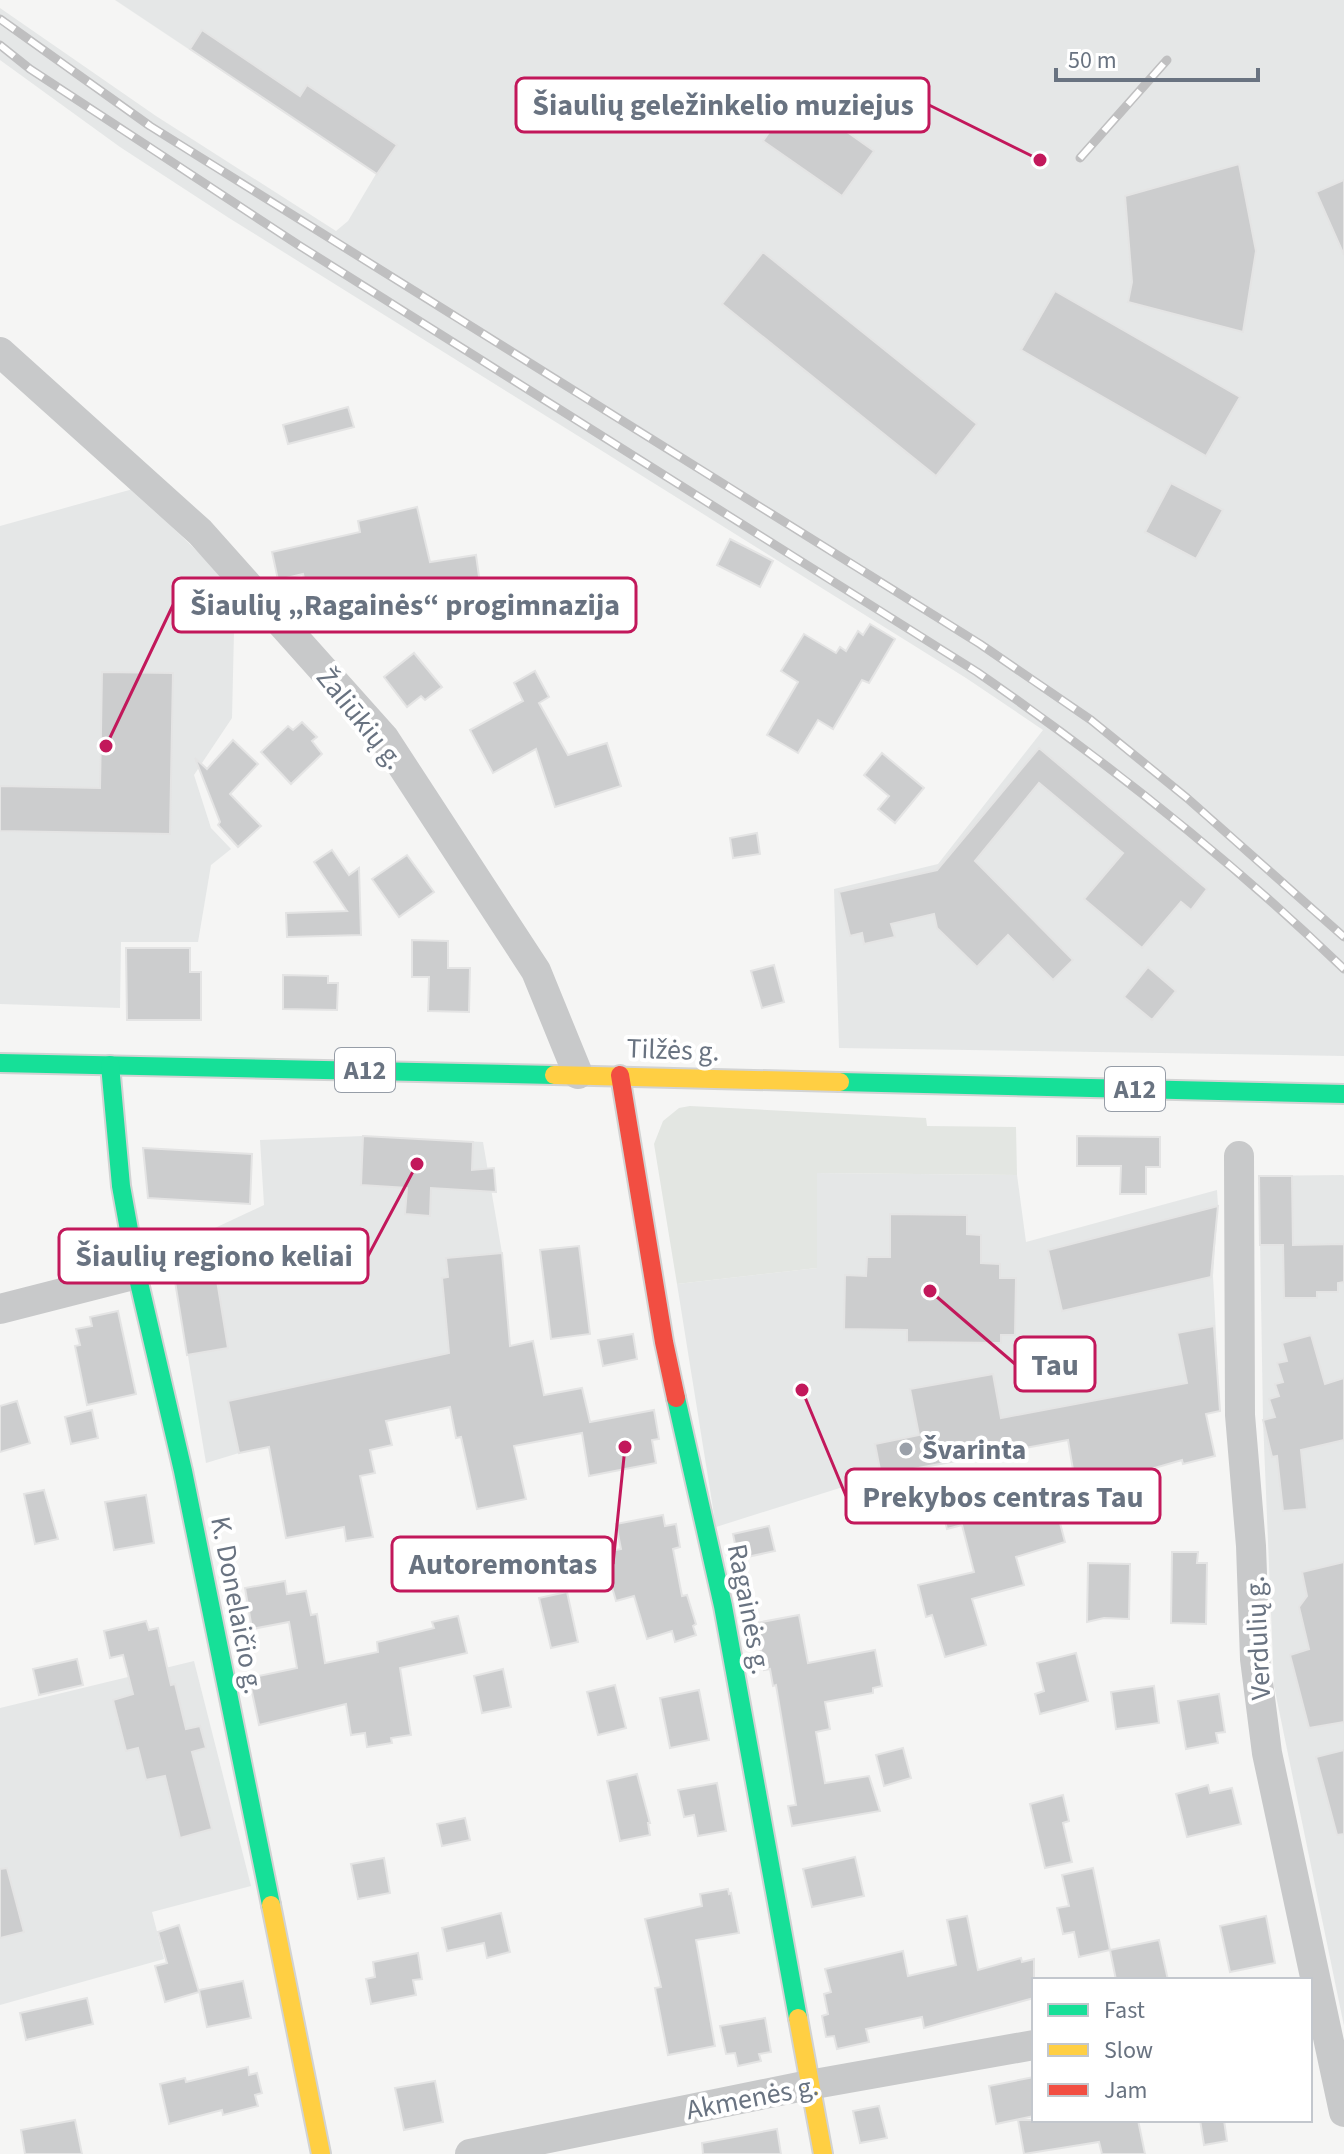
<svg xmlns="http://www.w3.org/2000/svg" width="1344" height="2154" viewBox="0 0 1344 2154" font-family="'Source Sans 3',sans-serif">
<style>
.built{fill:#e5e7e7}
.green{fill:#e3e6e2}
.building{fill:#cccdce;stroke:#e4e4e4;stroke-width:2}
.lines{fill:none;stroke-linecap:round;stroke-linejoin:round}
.fast-casing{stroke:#d2d3d3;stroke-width:22}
.slow-casing{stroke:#d2d3d3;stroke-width:22}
.jam-casing{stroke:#d2d3d3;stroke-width:22}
.street{stroke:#c8c9ca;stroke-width:30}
.fast{stroke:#16e098;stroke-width:18}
.slow{stroke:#ffcf43;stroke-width:18}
.jam{stroke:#f24e42;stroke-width:18}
.rail-casing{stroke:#bfbfc0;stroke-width:9}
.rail{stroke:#fff;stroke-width:6;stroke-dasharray:18;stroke-linecap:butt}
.poi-dot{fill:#9aa0a9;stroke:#fff;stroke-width:3}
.labels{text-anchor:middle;stroke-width:8;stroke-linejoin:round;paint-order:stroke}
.shield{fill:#fff;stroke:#969da7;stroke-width:2}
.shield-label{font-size:26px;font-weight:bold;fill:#697381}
.street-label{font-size:28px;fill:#697381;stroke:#fff}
.poi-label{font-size:28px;font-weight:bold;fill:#697381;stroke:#fff;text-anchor:start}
.leader{fill:none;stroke:#c2185b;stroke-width:3}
.callout-dot{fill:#c2185b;stroke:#fff;stroke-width:3}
.callout{fill:#fff;stroke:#c2185b;stroke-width:3}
.callout-label{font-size:30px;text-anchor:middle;font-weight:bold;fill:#697381}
</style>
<rect width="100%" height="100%" fill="#f5f5f4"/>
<g class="built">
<path d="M115,0H1344V1056L839,1048L834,889L938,864L1043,730L966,678L229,218L120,147L0,60V8L156,116L336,231L348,221L376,174Z"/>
<path d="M133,489L235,588L232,718L194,775L211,828L231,849L211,865L198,942H121L120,1008L0,1004V526Z"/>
<path d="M363,1136L483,1142L502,1253L514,1391L468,1404L239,1453L206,1463L170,1249L264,1205L260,1140Z"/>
<path d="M816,1173L1017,1175L1026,1242L1217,1190L1218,1206L1213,1276L1220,1411L881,1475L716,1527L677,1284L817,1268Z"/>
<path d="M1343,1175L1344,1176V2026L1274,1686L1263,1420L1259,1176Z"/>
<path d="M194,1661L251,1886L152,1912L164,1959L0,2005V1708Z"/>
</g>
<path class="green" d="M690,1106L926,1118L927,1126L1016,1127L1017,1175L817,1173V1268L677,1284L654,1144L663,1121L679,1108Z"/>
<g class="building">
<path d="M202,30L300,96L307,85L397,145L377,174L190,49Z"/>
<path d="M795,95L874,151L842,196L763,141Z"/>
<path d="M1239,164L1256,251L1243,332L1128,302L1132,282L1125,196Z"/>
<path d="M1344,180V255L1316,192Z"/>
<path d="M763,252L977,424L936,476L722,304Z"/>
<path d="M1055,291L1240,397L1206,456L1021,350Z"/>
<path d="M348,407L354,427L288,444L283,425Z"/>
<path d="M1171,483L1223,510L1196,559L1145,532Z"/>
<path d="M417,507L430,562L476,555L481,591L399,604V601L351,613L346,592L309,601L303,574L278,580L272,552L360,532L358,521Z"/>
<path d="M730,539L773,561L760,587L717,565Z"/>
<path d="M870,624L895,639L869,683L862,680L833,729L818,720L798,753L767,735L798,682L781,671L804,634L836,653L840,647L846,651L858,631L863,635Z"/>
<path d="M414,653L442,687L425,700L421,696L407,707L384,677Z"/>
<path d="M535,671L549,697L539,703L568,755L607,743L621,786L555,807L536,749L493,773L470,730L523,701L514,683Z"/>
<path d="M102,672L173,673L170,834L0,831V786L100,788Z"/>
<path d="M302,722L317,737L312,741L322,754L291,784L261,752L288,726L293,730Z"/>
<path d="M233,740L258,764L230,794L261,826L238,847L218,825L220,822L195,758L207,769Z"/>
<path d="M1039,748L1207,889L1191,910L1181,902L1142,948L1084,899L1123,853L1039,783L975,861L1073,960L1053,980L1008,935L977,967L937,928L934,914L891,924L895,937L864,944L862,933L850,936L839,892L937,870Z"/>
<path d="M882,753L924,788L895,823L878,809L889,796L864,775Z"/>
<path d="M757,833L760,854L733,858L730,838Z"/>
<path d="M332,850L349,875L359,868L361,935L287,937L286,913L347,911L314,862Z"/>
<path d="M407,855L434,892L399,917L372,879Z"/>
<path d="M412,940L448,941V968H470L469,1012L428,1011L429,977H412Z"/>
<path d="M126,948H190V972H201V1020H127Z"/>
<path d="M774,965L784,1002L762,1008L751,971Z"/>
<path d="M1148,967L1176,991L1152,1020L1124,997Z"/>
<path d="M283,975L328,976V983H338L337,1010L283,1009Z"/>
<path d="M363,1136L473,1142L472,1170L494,1168L496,1192L431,1188L430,1216L405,1214L407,1188L361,1185Z"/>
<path d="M1077,1136L1160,1137V1167H1146V1194H1120L1121,1166H1077Z"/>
<path d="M143,1148L252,1154L250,1204L148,1198Z"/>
<path d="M1259,1176H1292L1293,1245L1344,1244V1282L1338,1283V1292H1317V1298H1284L1283,1245H1260Z"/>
<path d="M1218,1206L1211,1277L1062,1311L1048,1250Z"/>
<path d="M890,1214L967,1215V1234L981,1235V1263L1000,1264V1278H1016L1015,1335H1001V1343L907,1342V1330L844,1329L845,1275L866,1276L867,1257H890Z"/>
<path d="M579,1246L590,1334L551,1339L540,1250Z"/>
<path d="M502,1253L510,1346L533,1341L544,1395L582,1388L590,1422L654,1410L659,1439L652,1440L656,1463L589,1476L582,1433L514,1446L526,1499L477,1509L461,1437L456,1438L450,1407L386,1421L392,1445L370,1450L375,1473L360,1476L373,1537L346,1541L344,1527L286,1538L269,1447L239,1453L228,1401L449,1353L442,1278L448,1277L446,1258Z"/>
<path d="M213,1256L228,1348L187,1355L172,1263Z"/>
<path d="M118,1311L136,1394L87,1405L75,1346L80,1345L76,1329L92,1326L90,1317Z"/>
<path d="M1214,1326L1220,1411L1206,1414L1215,1456L1183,1464L1182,1460L1113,1480L1114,1483L1106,1484L1111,1512L1081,1517L1068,1440L881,1475L875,1444L919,1435L910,1389L993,1374L1001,1418L1187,1383L1177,1333Z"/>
<path d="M633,1334L637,1359L603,1366L598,1340Z"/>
<path d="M1311,1335L1325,1384L1344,1378V1440L1301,1450L1307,1509L1283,1511L1277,1456L1272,1457L1263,1420L1275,1417L1269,1399L1279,1396L1275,1384L1283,1382L1277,1363L1287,1361L1282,1343Z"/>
<path d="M17,1401L30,1443L0,1452V1406Z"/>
<path d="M92,1410L98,1438L71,1444L65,1417Z"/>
<path d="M44,1490L58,1539L35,1544L24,1494Z"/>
<path d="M994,1491L1002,1522L1056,1508L1065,1542L1016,1557L1024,1585L972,1599L986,1645L945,1657L932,1615L926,1617L918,1585L974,1572L962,1525L947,1529L941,1505Z"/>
<path d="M146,1495L154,1543L114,1550L105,1502Z"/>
<path d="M663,1515L665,1526L676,1524L680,1547L673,1549L682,1596L687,1595L696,1624L693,1626L696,1635L675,1642L672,1631L647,1639L634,1596L616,1601L610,1580L559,1590L553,1562L621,1549L616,1524Z"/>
<path d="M769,1526L775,1551L738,1559L733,1534Z"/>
<path d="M1172,1552H1198L1197,1563H1207L1206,1624L1171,1623Z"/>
<path d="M1344,1562V1722L1309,1728L1290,1655L1309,1649L1299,1607L1307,1596L1302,1572Z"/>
<path d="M1088,1563L1130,1564L1129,1619L1104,1618L1087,1622Z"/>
<path d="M285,1581L287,1594L306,1591L311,1615L317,1614L325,1663L378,1652L377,1642L434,1628L432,1622L458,1616L467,1653L400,1668L411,1735L391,1738L392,1743L367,1747L365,1733L351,1735L346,1704L259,1725L249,1678L297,1668L289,1622L252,1629L245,1588Z"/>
<path d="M567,1592L578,1642L551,1648L539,1598Z"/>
<path d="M799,1615L808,1663L875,1650L882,1686L873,1688V1693L825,1702L830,1729L816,1732L825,1783L869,1776L880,1811L792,1826L788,1806L796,1805L776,1685L773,1686L770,1669L764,1670L756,1623Z"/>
<path d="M146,1621L149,1630L158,1628L171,1685L175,1684L186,1729L200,1726L206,1748L192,1752L212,1829L180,1838L165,1776L146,1780L138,1748L126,1751L113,1700L133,1694L123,1655L110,1658L104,1631Z"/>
<path d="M1076,1653L1088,1701L1040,1714L1035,1694L1044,1691L1037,1663Z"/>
<path d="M77,1659L83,1685L39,1695L33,1669Z"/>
<path d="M503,1669L511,1707L482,1713L474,1676Z"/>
<path d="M615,1685L626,1728L598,1735L587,1692Z"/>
<path d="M1154,1686L1159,1723L1116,1729L1111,1692Z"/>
<path d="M699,1690L709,1740L670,1748L660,1698Z"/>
<path d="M1219,1694L1225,1732L1216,1733L1218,1743L1186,1749L1178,1701Z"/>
<path d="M903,1748L911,1778L884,1786L876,1755Z"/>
<path d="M1344,1750V1834L1337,1835L1316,1757Z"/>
<path d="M637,1774L650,1823H648L650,1835L620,1841L607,1781Z"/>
<path d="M717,1783L726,1831L698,1836L694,1815L684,1817L678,1790Z"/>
<path d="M1208,1785L1210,1793L1232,1788L1241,1824L1187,1837L1176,1794Z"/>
<path d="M1063,1795L1069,1821L1063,1823L1072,1862L1045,1868L1030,1804Z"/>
<path d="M465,1818L470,1840L442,1846L437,1824Z"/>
<path d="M855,1857L864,1896L812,1907L803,1869Z"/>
<path d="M384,1858L390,1893L358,1899L351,1864Z"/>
<path d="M7,1868L24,1932L0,1938V1869Z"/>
<path d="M1093,1868L1110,1950L1079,1957L1074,1932L1063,1934L1057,1908L1069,1906L1062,1875Z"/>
<path d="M728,1889L729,1894L731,1893L739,1933L696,1940L715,2046L668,2055L655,1988L661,1987L645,1919L702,1906L700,1894Z"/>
<path d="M501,1913L510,1952L487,1958L484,1943L447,1951L442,1928Z"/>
<path d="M967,1916L978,1970L1021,1958L1022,1962L1034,1959V1998L924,2028L922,2017L866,2029L869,2042L837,2049L834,2036L826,2037L822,2016L828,2014L824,1994L831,1992L825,1969L903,1951L908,1976L956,1965L947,1920Z"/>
<path d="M1266,1916L1275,1963L1230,1972L1220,1926Z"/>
<path d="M179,1925L199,1992L165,2002L155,1966L167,1963L158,1932Z"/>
<path d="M1159,1940L1168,1980H1116L1110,1950Z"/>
<path d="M418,1953L422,1979L413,1980L416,1995L371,2004L366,1979L375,1977L373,1962Z"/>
<path d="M243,1981L251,2018L207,2027L199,1990Z"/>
<path d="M87,1998L93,2024L26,2040L20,2013Z"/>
<path d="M765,2018L771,2052L759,2054L761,2061L738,2066L735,2053L726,2054L720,2026Z"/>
<path d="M248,2067L249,2075L257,2073L262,2093L255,2095L258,2106L223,2115L222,2110L169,2124L160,2084L185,2078L186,2082Z"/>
<path d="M1034,2077V2116L996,2124L989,2086Z"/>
<path d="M435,2081L443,2122L404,2130L395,2088Z"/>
<path d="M879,2106L887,2138L860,2143L853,2111Z"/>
<path d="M75,2120L82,2154H25L21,2130Z"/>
<path d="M1018,2120H1138L1145,2154H1102L1099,2142L1024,2154Z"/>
<path d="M1200,2120H1224L1227,2141L1204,2145Z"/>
<path d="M777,2129L781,2154H703L702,2143Z"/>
</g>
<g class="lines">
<defs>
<g id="fast">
<path d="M0,1063L554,1075"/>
<path d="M110,1065L121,1186L137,1274L183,1471L271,1905"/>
<path d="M840,1082L1344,1094"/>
<path d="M676,1398L723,1606L798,2018"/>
</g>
<g id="slow">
<path d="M554,1075L840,1082"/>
<path d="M271,1905L321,2154"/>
<path d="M798,2018L823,2154"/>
</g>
<path id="jam" d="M620,1075L664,1342L676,1398"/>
</defs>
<use href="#fast" class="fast-casing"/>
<use href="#slow" class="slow-casing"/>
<use href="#jam" class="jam-casing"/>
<g class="street">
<path d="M0,352L200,532L384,738L536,971L578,1074"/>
<path d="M1239,1156L1240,1415L1251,1546L1255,1659L1267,1753L1344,2112"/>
<path d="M0,1309L137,1274"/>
<path d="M470,2154L809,2085L1034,2045"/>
</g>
<use href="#fast" class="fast"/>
<use href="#slow" class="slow"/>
<use href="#jam" class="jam"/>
<defs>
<g id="rail">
<path d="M0,19L150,126L980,644L1091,720L1187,798L1344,937"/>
<path d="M0,45L30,69L300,246L977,672C1107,762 1230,859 1344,969"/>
<path d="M1080,158L1167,60"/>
</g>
</defs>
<use href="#rail" class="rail-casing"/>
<use href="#rail" class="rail"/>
</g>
<circle class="poi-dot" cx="906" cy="1449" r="8"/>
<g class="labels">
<g class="shield">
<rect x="335" y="1048" width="60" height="44" rx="6"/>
<rect x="1105" y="1067" width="60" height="44" rx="6"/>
</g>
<g class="shield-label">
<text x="365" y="1079">A12</text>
<text x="1135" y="1098">A12</text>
</g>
<g class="street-label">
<text transform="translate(361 718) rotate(51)" y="10">Žaliūkių g.</text>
<text transform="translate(673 1049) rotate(2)" y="10">Tilžės g.</text>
<text transform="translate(238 1605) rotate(79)" y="10">K. Donelaičio g.</text>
<text transform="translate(750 1609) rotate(79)" y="10">Ragainės g.</text>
<text transform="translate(1257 1638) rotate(-93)" y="10">Verdulių g.</text>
<text transform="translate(752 2097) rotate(-11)" y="10">Akmenės g.</text>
</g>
<g class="poi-label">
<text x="922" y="1459">Švarinta</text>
</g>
</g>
<path class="leader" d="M1040 160L929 105M106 746L173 605M417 1164L368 1256M930 1291L1015 1364M802 1390L846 1496M625 1447L613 1564"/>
<g class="callout-dot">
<circle cx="1040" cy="160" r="8"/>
<circle cx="106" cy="746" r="8"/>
<circle cx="417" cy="1164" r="8"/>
<circle cx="930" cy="1291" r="8"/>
<circle cx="802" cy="1390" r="8"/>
<circle cx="625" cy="1447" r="8"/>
</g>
<g class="callout">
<rect x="516" y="78" width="413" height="54" rx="8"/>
<rect x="173" y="578" width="463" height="54" rx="8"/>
<rect x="59" y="1229" width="309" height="54" rx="8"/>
<rect x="1015" y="1337" width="80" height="54" rx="8"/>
<rect x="846" y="1469" width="314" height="54" rx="8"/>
<rect x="392" y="1537" width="221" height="54" rx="8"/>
</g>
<g class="callout-label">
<text x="723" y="115">Šiaulių geležinkelio muziejus</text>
<text x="405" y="615">Šiaulių „Ragainės“ progimnazija</text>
<text x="214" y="1266">Šiaulių regiono keliai</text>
<text x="1055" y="1375">Tau</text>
<text x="1003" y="1507">Prekybos centras Tau</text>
<text x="503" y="1574">Autoremontas</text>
</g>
<rect x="1032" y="1978" width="280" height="144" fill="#ffffff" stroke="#c3c7cd" stroke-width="2"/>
<rect x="1048" y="2004" width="40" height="12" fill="#16e098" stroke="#c3c7cd" stroke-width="2"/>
<text x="1104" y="2018" font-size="24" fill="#697381">Fast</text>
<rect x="1048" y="2044" width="40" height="12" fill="#ffcf43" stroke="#c3c7cd" stroke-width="2"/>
<text x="1104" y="2058" font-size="24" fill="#697381">Slow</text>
<rect x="1048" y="2084" width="40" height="12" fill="#f24e42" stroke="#c3c7cd" stroke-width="2"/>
<text x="1104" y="2098" font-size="24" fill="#697381">Jam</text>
<path d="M1056 68v12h202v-12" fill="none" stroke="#697381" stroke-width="4"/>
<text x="1068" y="68" font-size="24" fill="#697381" stroke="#ffffff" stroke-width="6" paint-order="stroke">50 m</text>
</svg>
